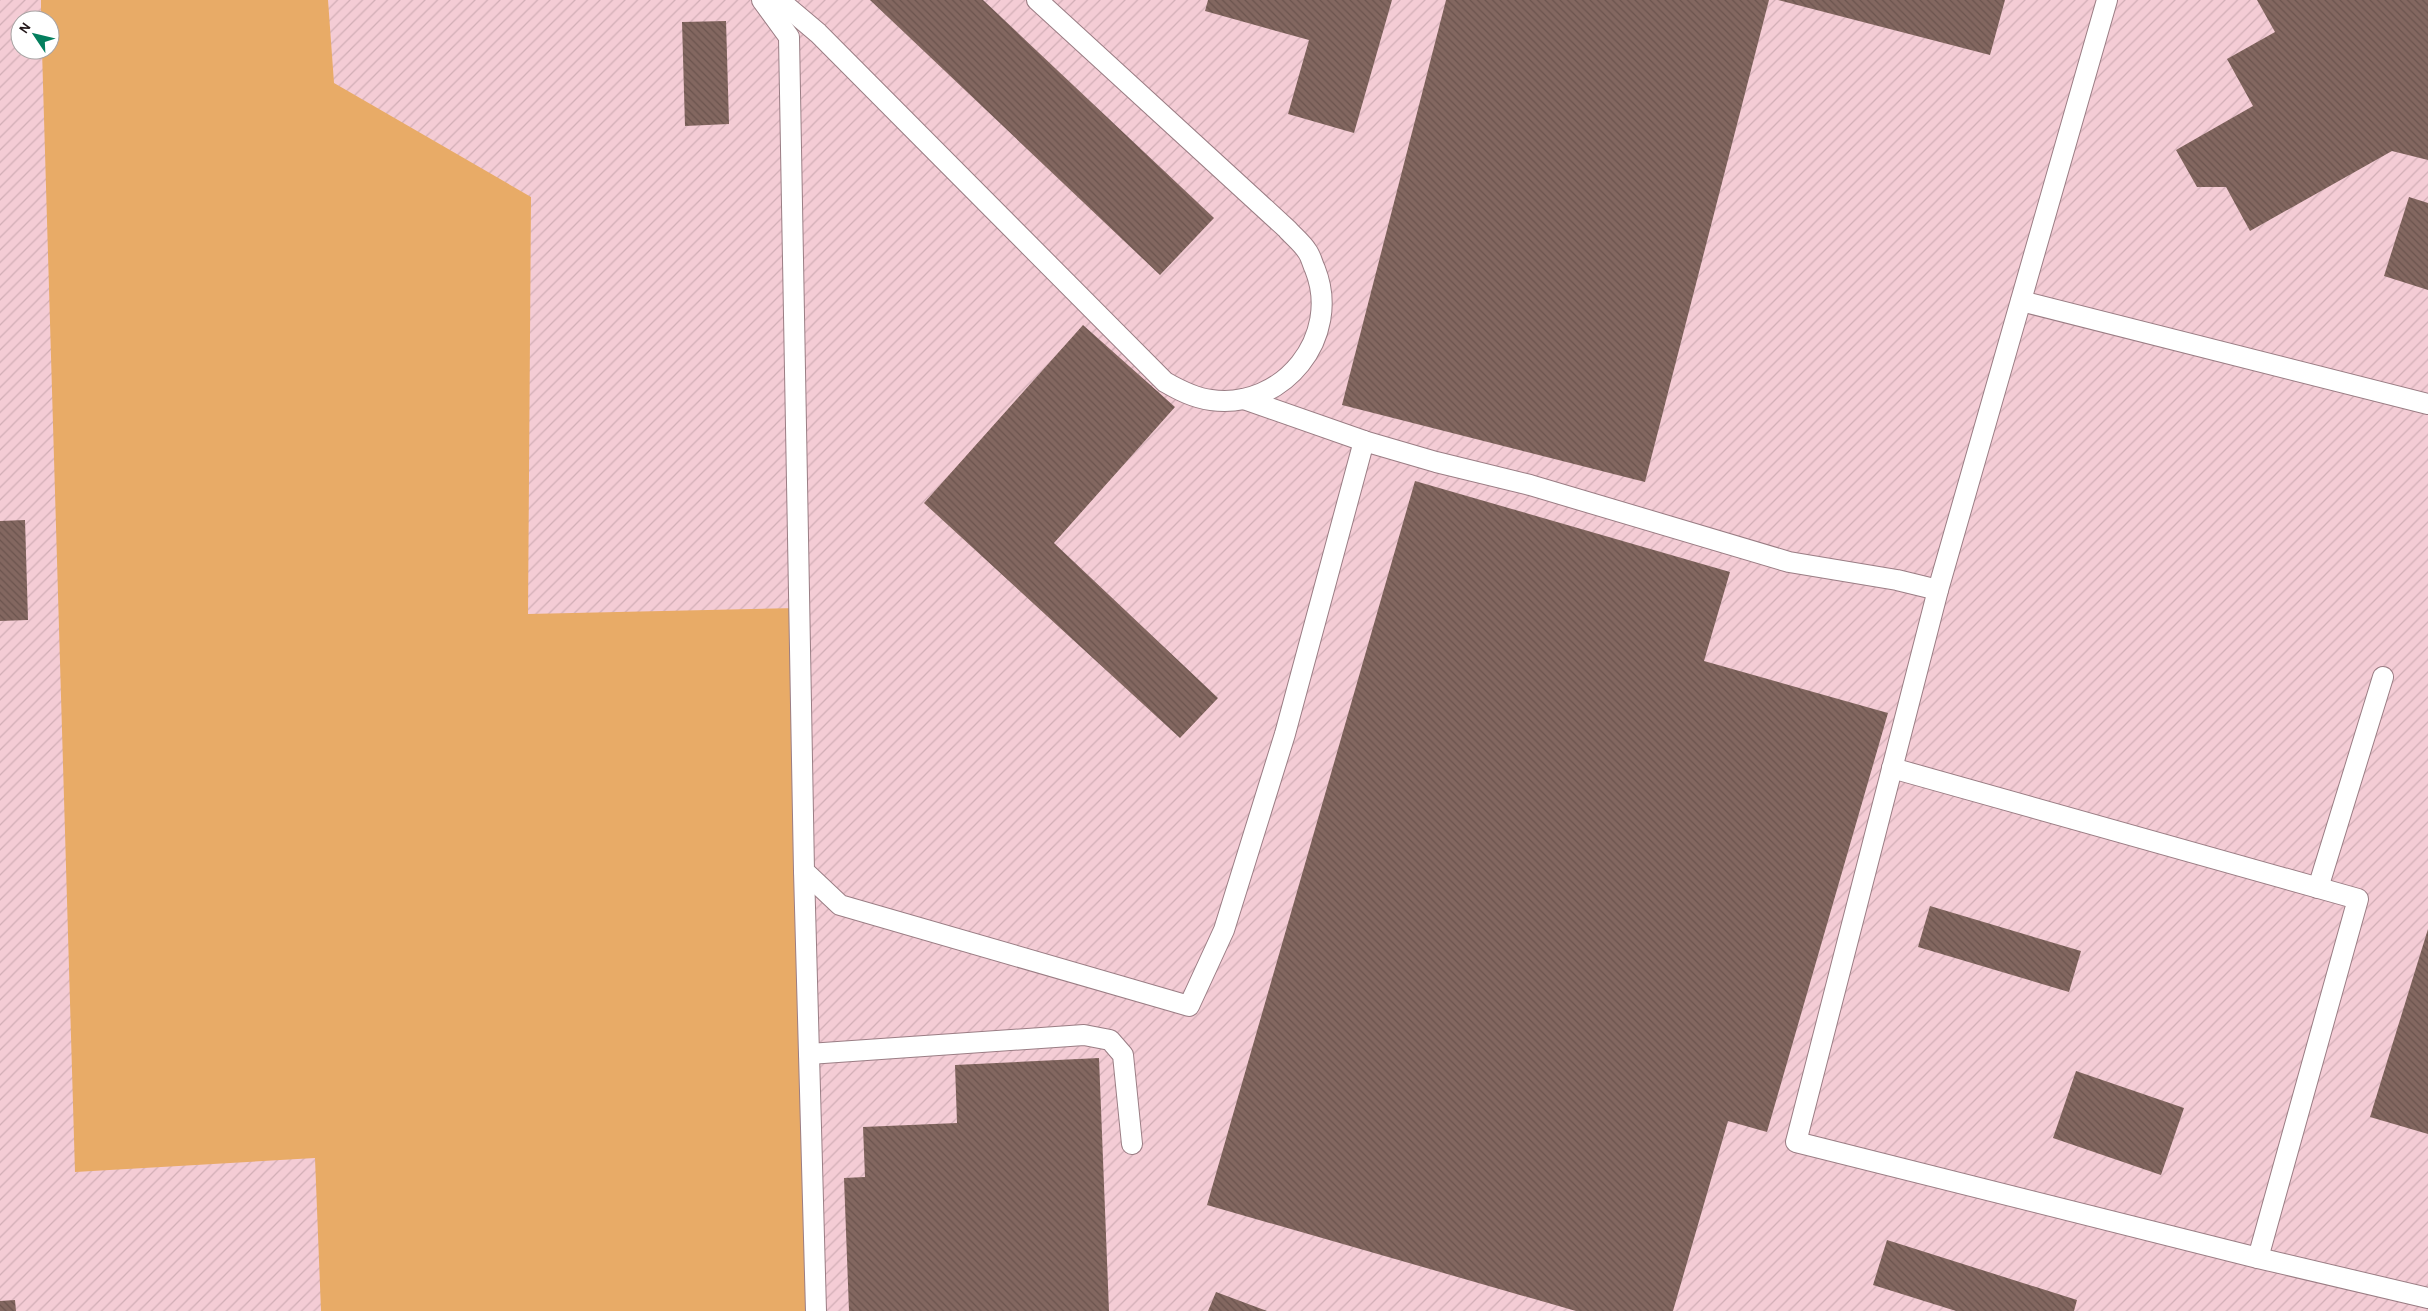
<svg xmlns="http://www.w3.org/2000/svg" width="2428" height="1311" viewBox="0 0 2428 1311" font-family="'Alegreya Sans',sans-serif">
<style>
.industrial{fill:url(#industrial-furrows);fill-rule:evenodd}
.green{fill:#e8ab67}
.building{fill:url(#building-back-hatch)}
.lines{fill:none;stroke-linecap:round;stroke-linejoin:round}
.lane-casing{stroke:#9a7d84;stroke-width:22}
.lane{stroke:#fff;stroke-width:20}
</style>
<defs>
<pattern id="industrial-furrows" width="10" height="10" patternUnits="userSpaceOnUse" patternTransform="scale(1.25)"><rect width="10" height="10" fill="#f4ccd5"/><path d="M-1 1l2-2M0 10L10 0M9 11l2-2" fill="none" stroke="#d1aeb6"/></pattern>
<pattern id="building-back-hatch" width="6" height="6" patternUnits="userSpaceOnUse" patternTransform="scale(1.25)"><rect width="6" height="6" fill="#836760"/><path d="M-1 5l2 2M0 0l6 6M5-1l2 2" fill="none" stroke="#6b544e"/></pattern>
</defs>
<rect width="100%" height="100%" fill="#fbdbe2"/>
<path class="industrial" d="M0,0H2428V1311H0ZM20,20H50V50H20Z"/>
<path class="green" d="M41,0H328L334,83L531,197L528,614L799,608L816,1311H321L315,1158L75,1172L42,50H50V20H41Z"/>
<g class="building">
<path d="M870,0H983L1214,218L1160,275Z"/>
<path d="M1208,0H1392L1354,133L1288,114L1309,40L1205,11Z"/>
<path d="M1446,0H1769L1645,482L1342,405Z"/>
<path d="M1778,0H2005L1990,55Z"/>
<path d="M2257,0H2428V160L2392,151L2250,231L2226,187H2197L2176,150L2253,106L2227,59L2275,32Z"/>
<path d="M726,21L729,124L685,126L682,22Z"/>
<path d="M2409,197L2428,203V290L2384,276Z"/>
<path d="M1083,325L1175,407L1054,543L1218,698L1180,738L924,503Z"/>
<path d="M1415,481L1730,572L1704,661L1888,713L1767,1132L1728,1121L1673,1311H1576L1207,1205Z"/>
<path d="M25,520L28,620L0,621V521Z"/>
<path d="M1930,906L2081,951L2069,992L1918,947Z"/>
<path d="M2428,929V1134L2370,1117Z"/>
<path d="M1099,1058L1109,1311H849L844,1178L865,1177L863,1127L957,1123L955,1065Z"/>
<path d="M2076,1071L2184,1108L2161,1175L2053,1138Z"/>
<path d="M1887,1240L2077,1300L2074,1311H1956L1873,1285Z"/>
<path d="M1216,1292L1267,1311H1208Z"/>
<path d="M15,1300L16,1311H0V1301Z"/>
</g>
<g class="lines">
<defs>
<g id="lane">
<path d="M762,0L789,37L804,871L840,905L1189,1006L1224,930L1285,734L1364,441"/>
<path d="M779,0L818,33L1165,382C1179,390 1194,398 1211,400C1283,410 1342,337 1315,269C1312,263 1311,256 1307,251C1302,243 1293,236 1287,229L1037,0"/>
<path d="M2107,0L1938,590L1796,1142L2258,1258L2428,1298"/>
<path d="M2021,301L2428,404"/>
<path d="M1244,399L1364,441L1436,462L1530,485L1789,562L1897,580L1938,590"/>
<path d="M1892,768L2358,899L2258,1258"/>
<path d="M804,871L816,1311"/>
<path d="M2318,888L2383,677"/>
<path d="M809,1054L1084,1035L1110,1040L1123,1055L1132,1144"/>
</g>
</defs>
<use href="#lane" class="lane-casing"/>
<use href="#lane" class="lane"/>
</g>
<g transform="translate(35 35) rotate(305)"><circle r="24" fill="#ffffff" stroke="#a7a3a3"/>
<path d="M0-4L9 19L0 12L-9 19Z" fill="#047f5e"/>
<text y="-8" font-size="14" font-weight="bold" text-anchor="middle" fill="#23181a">N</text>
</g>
</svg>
